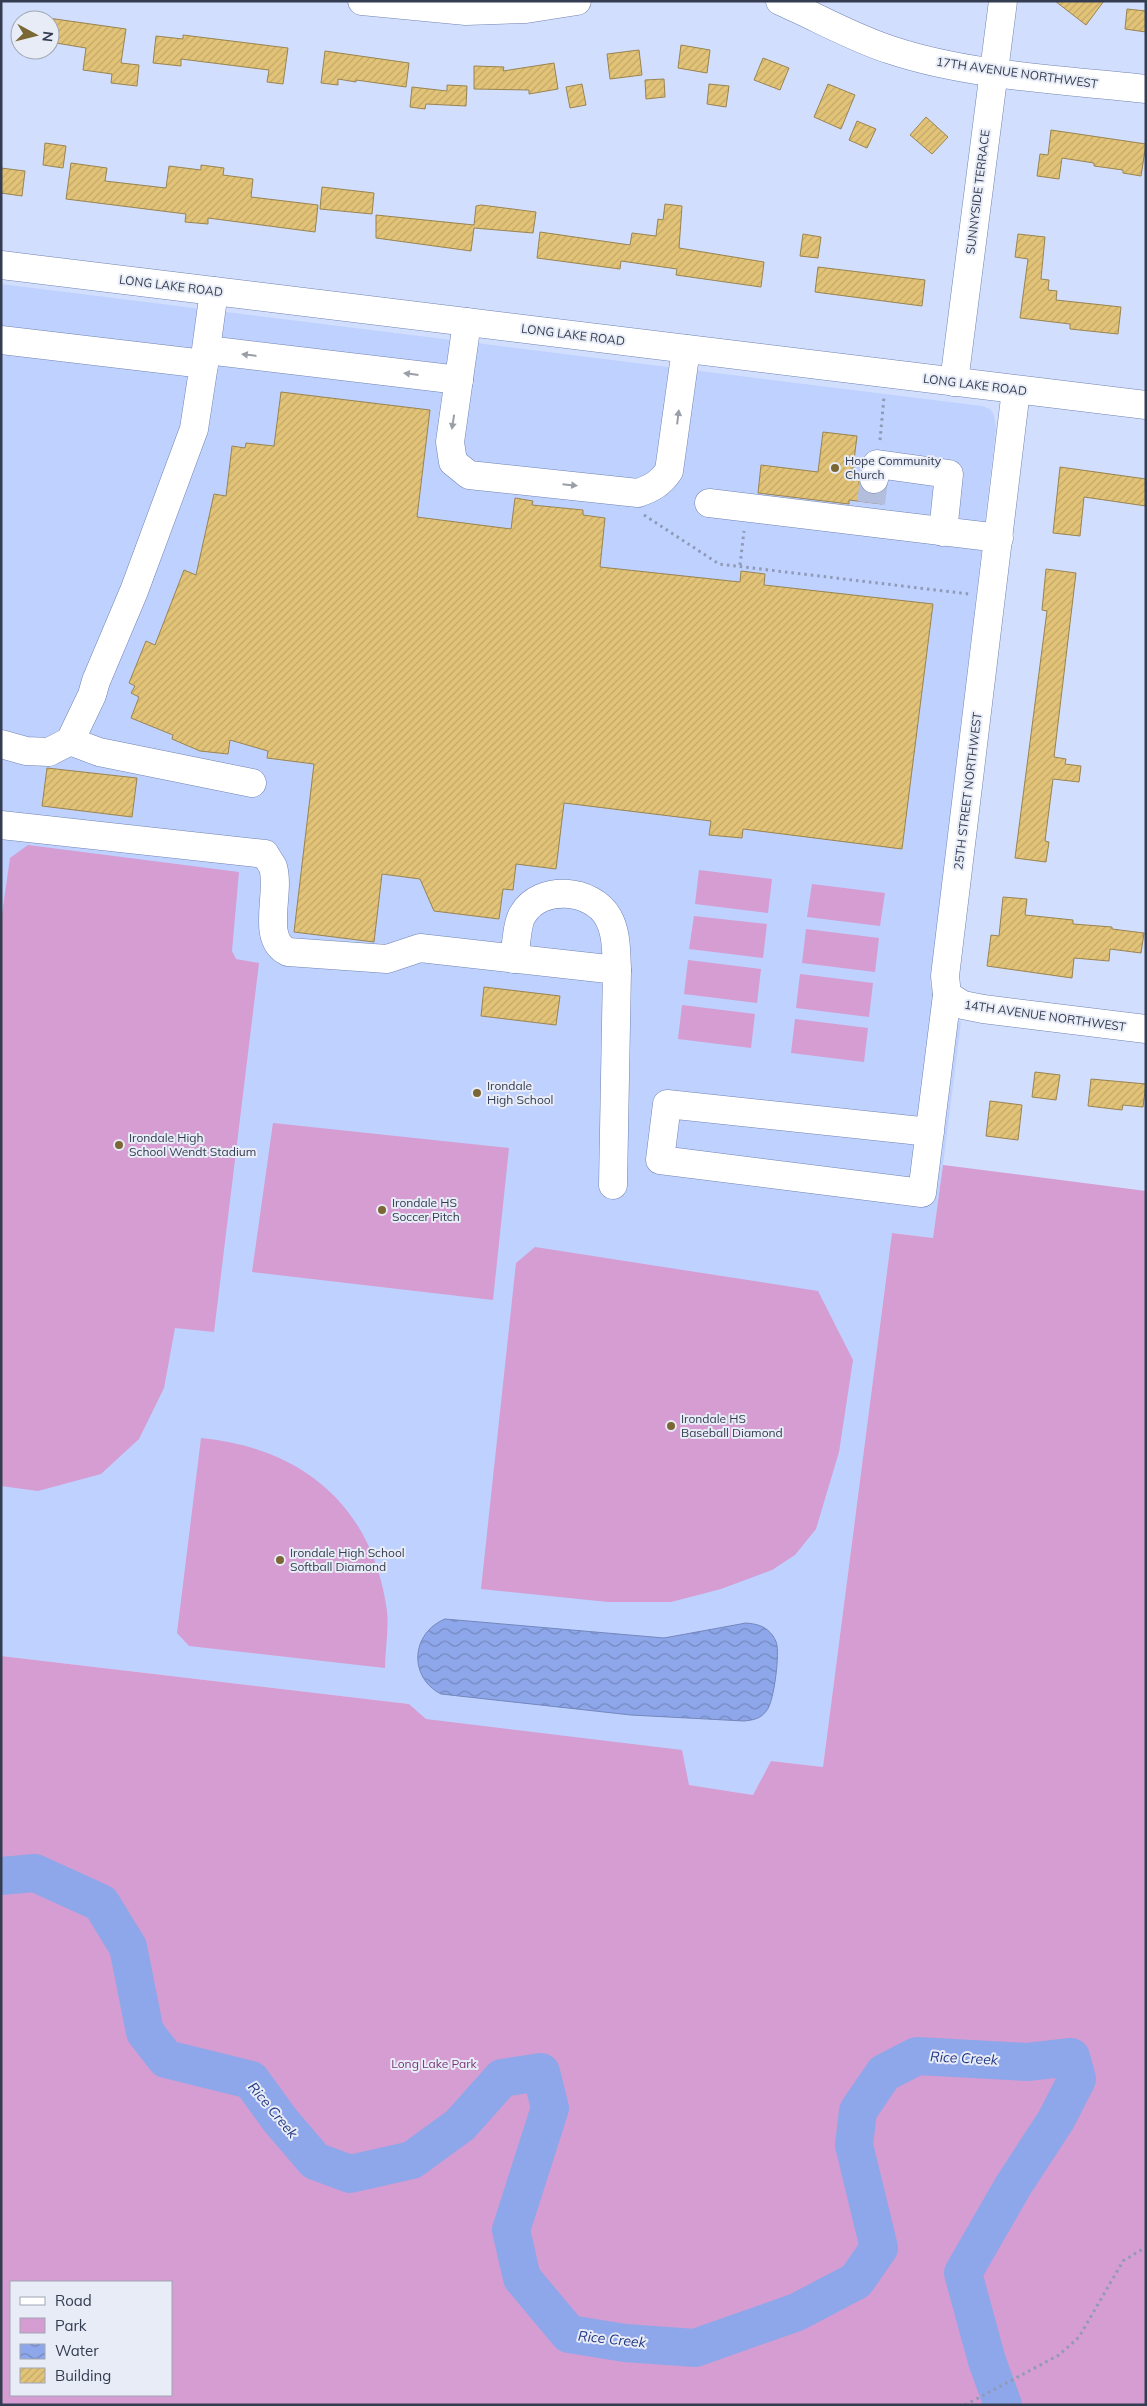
<svg xmlns="http://www.w3.org/2000/svg" width="1147" height="2406" viewBox="0 0 1147 2406" font-family="Mulish,sans-serif">
<style>
.built{fill:#bfd1ff}
.park{fill:#d59dd2;fill-rule:evenodd}
.water{fill:url(#water-waves);stroke:#7387bc}
.lines{fill:none;stroke-linecap:round;stroke-linejoin:round}
.river{stroke:#8ea7ea;stroke-width:38}
.building{fill:url(#building-hatch);stroke:#998451}
.minor-tunnel{stroke:#b2bedb;stroke-width:28;stroke-dasharray:28 14;stroke-linecap:butt}
.minor-casing{stroke:#7183b1;stroke-width:29}
.path{stroke:#8f9ab5;stroke-width:3;stroke-dasharray:2.5 4;stroke-linecap:butt}
.minor{stroke:#fff;stroke-width:28}
.oneway{fill:#9a9ea8}
.poi-dot{fill:#7a6735;stroke:#e8ecf6;stroke-width:2}
.labels{text-anchor:middle;stroke-width:4;stroke-linejoin:round;paint-order:stroke}
.street-label{font-size:12px;fill:#343c51;stroke:#e8ecf6}
.poi-label{font-size:12px;fill:#343c51;stroke:#e8ecf6;text-anchor:start}
.park-label{font-size:12px;fill:#793478;stroke:#e8ecf6}
.water-label{font-size:14px;font-style:italic;fill:#223784;stroke:#e8ecf6}
</style>
<defs>
<pattern id="water-waves" width="16" height="10" patternUnits="userSpaceOnUse" patternTransform="scale(1.25)"><rect width="16" height="10" fill="#8ea7ea"/><path d="M0 5q4-4 8 0t8 0" fill="none" stroke="#7589c0"/></pattern>
<pattern id="building-hatch" width="6" height="6" patternUnits="userSpaceOnUse" patternTransform="scale(1.25)"><rect width="6" height="6" fill="#e2c377"/><path d="M-1 1l2-2M0 6l6-6M5 7l2-2" fill="none" stroke="#c2a869"/></pattern>
</defs>
<rect width="100%" height="100%" fill="#d2defd"/>
<path class="built" d="M1,284L982,406L990,409L994,415L996,429L930,985L942,1010L961,1022L943,1165L933,1238L892,1233L823,1767L771,1761L753,1795L689,1785L426,1719L409,1704L1,1656Z"/>
<g class="park">
<path d="M28,845L239,872L232,951L236,959L259,963L214,1332L175,1328L164,1388L139,1439L101,1474L38,1491L1,1486V921L10,858Z"/>
<path d="M699,870L772,879L768,913L695,904Z"/>
<path d="M812,884L885,893L880,926L807,917Z"/>
<path d="M694,916L767,924L763,958L689,949Z"/>
<path d="M806,929L879,938L875,972L802,963Z"/>
<path d="M688,960L761,969L757,1003L684,994Z"/>
<path d="M800,974L873,983L869,1017L796,1008Z"/>
<path d="M682,1005L755,1014L751,1048L678,1039Z"/>
<path d="M795,1019L868,1028L864,1062L791,1053Z"/>
<path d="M273,1123L509,1148L493,1300L252,1272Z"/>
<path d="M943,1165L1146,1191V2405H1V1656L409,1704L426,1719L682,1750L689,1785L753,1795L771,1761L823,1767L892,1233L933,1238ZM11,2282H171V2395H11Z"/>
<path d="M535,1247L818,1291L853,1360L839,1452L816,1529L795,1555L772,1570L721,1589L671,1602H608L481,1589L516,1263Z"/>
<path d="M201,1438C304,1448 373,1507 387,1611C389,1630 385,1650 385,1668L189,1646L177,1633Z"/>
</g>
<path class="water" d="M445,1619L664,1638L746,1623C757,1624 766,1626 773,1636C775,1639 777,1643 777,1646C779,1658 774,1701 767,1710C761,1719 753,1720 744,1721L631,1715L441,1694C408,1677 411,1633 445,1619Z"/>
<g class="lines">
<path class="river" d="M1,1876L35,1873L101,1903L128,1947L145,2032L166,2059L251,2080L280,2120L315,2161L350,2174L412,2160L460,2125L502,2078L541,2072L550,2108L511,2230L522,2278L569,2334L625,2343L695,2348L797,2312L856,2281L879,2248L854,2145L858,2111L884,2073L917,2056L1027,2062L1071,2057L1077,2079L1056,2120L1013,2186L963,2273L987,2361L1003,2405"/>
</g>
<g class="building">
<path d="M1055,1H1104L1086,25Z"/>
<path d="M1127,9L1146,11V32L1125,29Z"/>
<path d="M41,17L126,29L121,63L139,65L137,86L111,83L112,74L83,70L86,48L50,42V20H40Z"/>
<path d="M183,35L288,48L283,84L267,82L269,70L181,59V66L153,63L156,36L183,39Z"/>
<path d="M681,45L710,50L707,73L678,68Z"/>
<path d="M639,50L642,75L610,79L607,54Z"/>
<path d="M325,51L409,63L406,87L356,80V82L338,79V85L321,83Z"/>
<path d="M763,58L789,68L780,90L754,80Z"/>
<path d="M554,63L558,89L529,94V90L474,89V66L504,67L503,71Z"/>
<path d="M664,79L665,97L646,99L645,80Z"/>
<path d="M582,84L586,105L570,108L566,87Z"/>
<path d="M709,84L729,86L726,107L707,104Z"/>
<path d="M828,84L855,95L841,129L814,117Z"/>
<path d="M447,85L467,86L466,106L426,104L425,109L410,107L412,87L447,91Z"/>
<path d="M926,117L948,137L932,154L910,135Z"/>
<path d="M857,121L876,129L867,148L849,140Z"/>
<path d="M1051,130L1146,144L1141,176L1123,173V170L1094,166V163L1062,158L1059,179L1037,176L1040,154L1048,155Z"/>
<path d="M45,143L66,146L63,168L43,165Z"/>
<path d="M71,163L107,168L105,181L166,188L169,166L201,170V165L224,168L223,175L253,179L251,197L318,205L315,232L208,218V224L185,222L186,214L66,199Z"/>
<path d="M1,168L25,171L22,196L1,193Z"/>
<path d="M322,187L374,193L372,214L320,209Z"/>
<path d="M665,204L682,206L679,248L764,262L761,287L676,275L677,269L621,261L620,269L537,258L540,232L630,245L632,233L656,236L658,219L663,220Z"/>
<path d="M481,205L536,212L533,233L474,228L471,251L376,238V215L474,225L476,206Z"/>
<path d="M803,234L821,237L818,258L800,256Z"/>
<path d="M1018,234L1045,237L1041,279L1049,280L1048,290L1057,291L1056,300L1121,307L1118,334L1070,329V324L1020,318L1028,259L1015,257Z"/>
<path d="M818,267L925,280L922,306L815,292Z"/>
<path d="M281,392L430,410L417,517L511,529L515,498L533,501L532,505L583,510V515L605,518L600,567L740,582L741,571L765,574L764,585L933,604L902,849L743,829L742,838L709,835L711,821L564,803L556,869L516,864L513,890L503,889L499,919L434,911L420,879L382,874L374,942L294,932L314,764L267,758L268,751L230,740L228,754L200,751L172,739L173,735L131,718L139,697L131,693L135,686L129,683L146,641L155,645L184,570L196,575L214,494L226,496L232,446L245,448L246,443L274,446Z"/>
<path d="M823,432L857,436L852,476L859,477V484L863,490L870,494H879L884,491L882,504L849,500V504L758,493L761,465L818,472Z"/>
<path d="M1060,467L1146,479V506L1084,497L1080,536L1053,533Z"/>
<path d="M1046,569L1076,573L1054,757L1066,759L1065,764L1081,766L1079,782L1053,779L1045,841L1049,842L1046,862L1015,858L1047,611L1042,610Z"/>
<path d="M47,768L137,778L132,817L42,806Z"/>
<path d="M1003,897L1027,899L1025,915L1073,920V924L1112,927V929L1144,933L1141,953L1110,949L1109,961L1074,958L1072,978L987,966L991,935L999,936Z"/>
<path d="M484,987L560,996L556,1025L481,1016Z"/>
<path d="M1035,1072L1060,1075L1056,1100L1032,1097Z"/>
<path d="M1091,1079L1146,1084L1143,1107L1123,1105L1122,1110L1088,1106Z"/>
<path d="M990,1101L1022,1105L1018,1140L986,1136Z"/>
</g>
<g class="lines">
<path class="minor-tunnel" d="M871,503L874,479"/>
<defs>
<g id="minor">
<path d="M362,1L466,11L526,9L577,1"/>
<path d="M780,1C817,17 853,38 891,50C969,76 1064,80 1146,89"/>
<path d="M1,265L1146,405"/>
<path d="M467,322L450,442L453,462L469,475L638,493C652,488 660,484 669,471L686,349"/>
<path d="M1,340L204,364L194,429L134,591L96,681L92,695L70,741L49,752L26,751L1,744"/>
<path d="M207,350L459,380"/>
<path d="M204,364L214,291"/>
<path d="M954,382L1003,1"/>
<path d="M874,479L877,464L949,474L943,532"/>
<path d="M709,503L999,538"/>
<path d="M70,741L99,752L252,783"/>
<path d="M1,825L265,854C267,858 271,863 273,867C281,893 260,939 288,952L387,959L420,948L617,970L613,1185"/>
<path d="M514,959C516,948 517,922 523,914C541,884 592,889 608,917C617,933 616,952 617,970"/>
<path d="M947,995L963,1005L983,1009L1146,1029"/>
<path d="M930,1132L667,1104L660,1160L922,1193L947,995L945,976L1016,390"/>
</g>
</defs>
<use href="#minor" class="minor-casing"/>
<g class="path">
<path d="M880,440L884,397"/>
<path d="M644,515L719,564L969,594"/>
<path d="M740,565L744,531"/>
<path d="M965,2405L1059,2355L1079,2337L1123,2261L1146,2247"/>
</g>
<use href="#minor" class="minor"/>
</g>
<defs><path id="oneway-solid" d="M-6-.8H1V-3.2L6.5 0L1 3.2V.8H-6Z" transform="scale(1.25)"/></defs>
<g class="oneway">
<use href="#oneway-solid" transform="translate(249 355) rotate(-173)"/>
<use href="#oneway-solid" transform="translate(411 374) rotate(-173)"/>
<use href="#oneway-solid" transform="translate(678 417) rotate(-83)"/>
<use href="#oneway-solid" transform="translate(453 422) rotate(99)"/>
<use href="#oneway-solid" transform="translate(570 485) rotate(6)"/>
</g>
<g class="poi-dot">
<circle cx="835" cy="468" r="5"/>
<circle cx="477" cy="1093" r="5"/>
<circle cx="119" cy="1145" r="5"/>
<circle cx="382" cy="1210" r="5"/>
<circle cx="671" cy="1426" r="5"/>
<circle cx="280" cy="1560" r="5"/>
</g>
<g class="labels">
<g class="street-label">
<text transform="translate(1017 73) rotate(8)" y="4">17TH AVENUE NORTHWEST</text>
<text transform="translate(978 192) rotate(-83)" y="4">SUNNYSIDE TERRACE</text>
<text transform="translate(171 286) rotate(7)" y="4">LONG LAKE ROAD</text>
<text transform="translate(573 335) rotate(7)" y="4">LONG LAKE ROAD</text>
<text transform="translate(975 385) rotate(7)" y="4">LONG LAKE ROAD</text>
<text transform="translate(968 791) rotate(-83)" y="4">25TH STREET NORTHWEST</text>
<text transform="translate(1045 1016) rotate(8)" y="4">14TH AVENUE NORTHWEST</text>
</g>
<g class="poi-label">
<text x="845" y="465">Hope Community<tspan x="845" dy="14">Church</tspan></text>
<text x="487" y="1090">Irondale<tspan x="487" dy="14">High School</tspan></text>
<text x="129" y="1142">Irondale High<tspan x="129" dy="14">School Wendt Stadium</tspan></text>
<text x="392" y="1207">Irondale HS<tspan x="392" dy="14">Soccer Pitch</tspan></text>
<text x="681" y="1423">Irondale HS<tspan x="681" dy="14">Baseball Diamond</tspan></text>
<text x="290" y="1557">Irondale High School<tspan x="290" dy="14">Softball Diamond</tspan></text>
</g>
<g class="park-label">
<text x="434" y="2068">Long Lake Park</text>
</g>
<g class="water-label">
<text transform="translate(964 2058) rotate(3)" y="5">Rice Creek</text>
<text transform="translate(273 2110) rotate(50)" y="5">Rice Creek</text>
<text transform="translate(612 2339) rotate(6)" y="5">Rice Creek</text>
</g>
</g>
<rect width="1147" height="2406" fill="none" stroke="#343c51" stroke-width="5"/>
<rect x="10" y="2281" width="162" height="115" fill="#e8ecf6" stroke="#a0a6b4"/>
<rect x="20" y="2297" width="25" height="8" fill="#ffffff" stroke="#a0a6b4"/>
<text x="55" y="2306" font-size="15" fill="#343c51">Road</text>
<rect x="20" y="2318" width="25" height="15" fill="#d59dd2" stroke="#a0a6b4"/>
<text x="55" y="2331" font-size="15" fill="#343c51">Park</text>
<rect x="20" y="2344" width="25" height="15" fill="url(#water-waves)" stroke="#a0a6b4"/>
<text x="55" y="2356" font-size="15" fill="#343c51">Water</text>
<rect x="20" y="2368" width="25" height="15" fill="url(#building-hatch)" stroke="#a0a6b4"/>
<text x="55" y="2381" font-size="15" fill="#343c51">Building</text>
<g transform="translate(35 35) rotate(97)"><circle r="24" fill="#e8ecf6" stroke="#a0a6b4"/>
<path d="M0-4L9 19L0 12L-9 19Z" fill="#7a6735"/>
<text y="-8" font-size="14" font-weight="bold" text-anchor="middle" fill="#343c51">N</text>
</g>
</svg>
